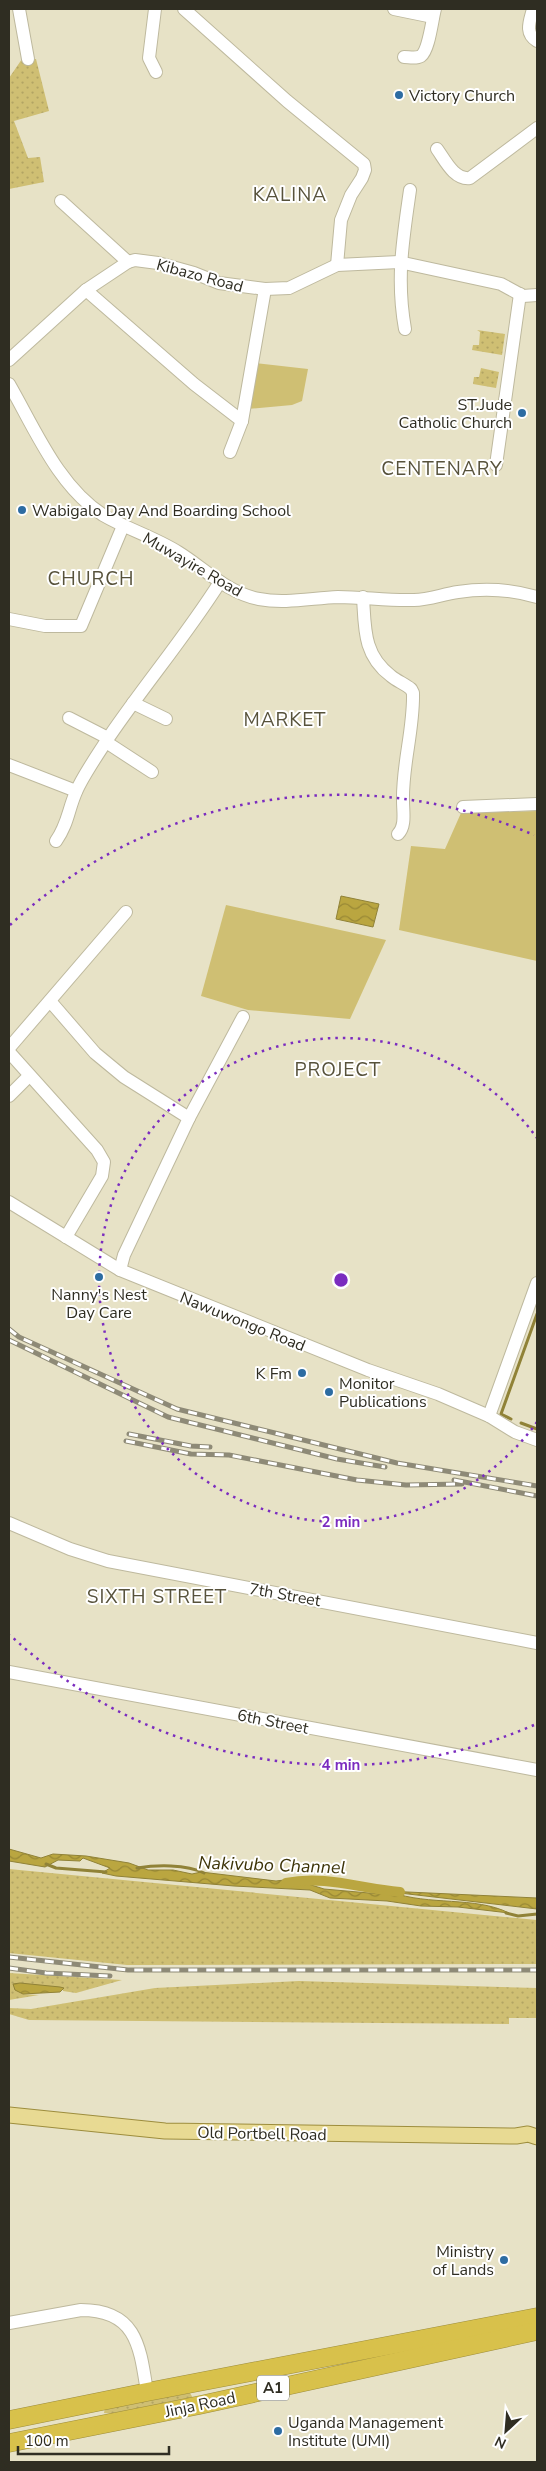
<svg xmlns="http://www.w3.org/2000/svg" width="546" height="2471" viewBox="0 0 546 2471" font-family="'Nunito Sans',sans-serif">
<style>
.grass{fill:url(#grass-dots)}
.park{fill:#cfbf73}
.water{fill:url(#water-waves);stroke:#908237}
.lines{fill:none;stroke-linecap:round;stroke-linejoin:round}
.stream{stroke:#908237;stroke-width:3}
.canal{stroke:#baa640;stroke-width:10}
.minor-casing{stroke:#beb99e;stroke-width:14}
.major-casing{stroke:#9d8d3d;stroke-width:17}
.highway-casing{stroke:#9d8d3d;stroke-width:19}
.minor{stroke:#fff;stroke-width:12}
.major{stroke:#e8da93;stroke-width:15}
.highway{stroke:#d8c14b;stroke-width:18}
.rail-casing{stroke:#8e8a77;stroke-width:5}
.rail{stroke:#fff;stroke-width:3;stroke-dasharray:9;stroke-linecap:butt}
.ring{fill:none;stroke:#7b2cbf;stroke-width:2.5;stroke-dasharray:2.5 5}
.poi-dot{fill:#2d6ca2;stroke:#fff;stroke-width:2}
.labels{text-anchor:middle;stroke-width:4;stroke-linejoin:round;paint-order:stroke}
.shield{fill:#fff;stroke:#6d6c64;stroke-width:1}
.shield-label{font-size:15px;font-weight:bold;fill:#2f2d22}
.poi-label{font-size:16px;fill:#2f2d22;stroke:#fff;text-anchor:start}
.street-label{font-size:16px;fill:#2f2d22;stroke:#fff}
.water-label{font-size:18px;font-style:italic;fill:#3d3408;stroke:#fff}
.quarter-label{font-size:19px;letter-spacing:1px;fill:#57523b;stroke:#fff}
.centre{fill:#7b2cbf;stroke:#fff;stroke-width:2.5}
.ring-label{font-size:15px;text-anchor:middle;font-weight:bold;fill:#7b2cbf;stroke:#fff;stroke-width:4;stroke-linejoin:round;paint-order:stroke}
</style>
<defs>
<pattern id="grass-dots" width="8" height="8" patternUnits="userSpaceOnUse" patternTransform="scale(1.25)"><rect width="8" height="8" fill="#cfbf73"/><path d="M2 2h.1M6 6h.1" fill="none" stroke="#b2a463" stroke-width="1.8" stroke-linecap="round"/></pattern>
<pattern id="water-waves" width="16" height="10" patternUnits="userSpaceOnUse" patternTransform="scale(1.25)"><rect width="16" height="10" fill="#baa640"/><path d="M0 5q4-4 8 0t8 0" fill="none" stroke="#988835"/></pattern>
</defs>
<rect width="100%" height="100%" fill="#e7e2c6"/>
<g class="grass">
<path d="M22,59H36L49,111L14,121L28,158L40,157L44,182L9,189V78Z"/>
<path d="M477,330L505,334L502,355L472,350L473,345H479L480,332Z"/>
<path d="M481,368L499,372L496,388L473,384L474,377H479Z"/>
<path d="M9,1869L537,1920V1964L127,1965L9,1953Z"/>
<path d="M9,1973L122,1980L76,1993L63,1991V1988L23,1994L39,1995L9,2000Z"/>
<path d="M299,1981L537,1988V2018H509V2024L29,2020L9,2014V2008L31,2009L155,1988Z"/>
<path d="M190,2393L193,2398L114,2414L104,2413L105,2408Z"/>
</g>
<g class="park">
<path d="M255,363L308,369L302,401L292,405L247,409Z"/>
<path d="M537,811V961L399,930L411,846L445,849L461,813Z"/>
<path d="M226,905L386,940L350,1019L248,1010L201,996Z"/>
</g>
<g class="water">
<path d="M341,896L379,904L373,927L336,919Z"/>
<path d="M9,1849L41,1858L53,1854L86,1856L129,1863L148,1870H173L192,1874L201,1872L276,1881L292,1879L324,1889L380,1894L386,1891L537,1898V1909L391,1892C429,1906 475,1896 509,1913L458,1907L421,1906L387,1901L330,1898L310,1890L234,1886L116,1876L102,1873L110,1868L83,1858L80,1861L58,1860L45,1867L9,1861Z"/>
<path d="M20,1983L60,1987L64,1988L60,1992L23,1994L15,1990L13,1984Z"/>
</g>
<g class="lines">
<g class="stream">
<path d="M511,1419L501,1414L537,1314"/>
<path d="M521,1423L537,1429"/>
<path d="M46,1864L56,1868L106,1872"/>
<path d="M137,1868C156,1865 186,1864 204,1873"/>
<path d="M506,1913L518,1916L537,1914"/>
</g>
<path class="canal" d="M286,1883C326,1875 361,1889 400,1892"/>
<defs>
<g id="minor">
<path d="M19,9L28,59"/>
<path d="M155,9L149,58L156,72"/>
<path d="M184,9L287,101L364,164L365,170L362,178L351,195L341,220L337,265"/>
<path d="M394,9L433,17"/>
<path d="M533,9C530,21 524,33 537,41"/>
<path d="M404,57C409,57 416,59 421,56C429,50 432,20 435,9"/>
<path d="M437,149C445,160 454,180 470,178L537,128"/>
<path d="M61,201L128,262"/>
<path d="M86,290L194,384L242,421"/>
<path d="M405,329C396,279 403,239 410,190"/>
<path d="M9,360L86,290L128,262L135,260L158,263L194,273L219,283L265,289L289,288L337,265L399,262L501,284L523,296L537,295"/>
<path d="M9,384C35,429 58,486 103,515C127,529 154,537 178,552C204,568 227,593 259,599C285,604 312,598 338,597C363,597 389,601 414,600C429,600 443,594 458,592C484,588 513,590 537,597"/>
<path d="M230,452L242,421L265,289"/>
<path d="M496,465L520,294"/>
<path d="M363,597C365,628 363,655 391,676C397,681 405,684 411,689L413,693C414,729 402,765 403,801C403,812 406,826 398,834"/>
<path d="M9,619L45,626H81L123,526"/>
<path d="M133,703L166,719"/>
<path d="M69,718L108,738"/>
<path d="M106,742L152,772"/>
<path d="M9,765L76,791"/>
<path d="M463,807L537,804"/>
<path d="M56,841C68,824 68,810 76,792C82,777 100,751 109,737C145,684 186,636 220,582"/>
<path d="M50,1001L95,1053L124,1077L189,1118"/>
<path d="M9,1048L126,912"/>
<path d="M9,1052L97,1150L104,1162L102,1176L66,1237"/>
<path d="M9,1096L29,1076"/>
<path d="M9,1202L120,1270L368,1370L438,1394L489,1416L515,1432L537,1440"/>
<path d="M120,1270L124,1255L189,1118L243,1017"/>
<path d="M489,1416L537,1283"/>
<path d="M9,1523L70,1549L108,1561L537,1643"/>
<path d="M9,1672L537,1770"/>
<path d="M9,2323L81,2310C137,2310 140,2347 147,2392"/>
</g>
<path id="major" d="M9,2115L165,2131L516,2136L528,2134L537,2137"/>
<g id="highway">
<path d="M9,2420L147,2392L537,2317"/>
<path d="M9,2443L200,2405L537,2331"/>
</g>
</defs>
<use href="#minor" class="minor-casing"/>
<use href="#major" class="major-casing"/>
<use href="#highway" class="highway-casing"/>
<use href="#minor" class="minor"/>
<use href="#major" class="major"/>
<use href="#highway" class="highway"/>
<defs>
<g id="rail">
<path d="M9,1329L19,1337L177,1409L397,1463L537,1486"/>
<path d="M9,1340L168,1417L337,1459L385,1467"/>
<path d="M129,1434L191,1446L210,1447"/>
<path d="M126,1441L191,1454L229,1455L357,1480L406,1485L462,1484"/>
<path d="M454,1480L537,1496"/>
<path d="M9,1957L128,1970H537"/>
<path d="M9,1968L46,1973L110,1976"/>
</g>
</defs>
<use href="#rail" class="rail-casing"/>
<use href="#rail" class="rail"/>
</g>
<g class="ring">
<path d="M537 1422A242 242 0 1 1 537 1138"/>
<path d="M534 1725A485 485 0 0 1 10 1635M10 925A485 485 0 0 1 534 835"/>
</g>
<g class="poi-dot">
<circle cx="399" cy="95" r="5"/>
<circle cx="522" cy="413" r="5"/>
<circle cx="22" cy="510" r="5"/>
<circle cx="99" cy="1277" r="5"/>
<circle cx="302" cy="1373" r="5"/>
<circle cx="329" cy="1392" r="5"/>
<circle cx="504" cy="2260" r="5"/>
<circle cx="278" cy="2431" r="5"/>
</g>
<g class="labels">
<rect class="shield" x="257" y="2375.5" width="32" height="25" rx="4"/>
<g class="shield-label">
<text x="273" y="2393">A1</text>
</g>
<g class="poi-label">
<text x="409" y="101">Victory Church</text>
<text x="512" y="410" text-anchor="end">ST.Jude<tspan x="512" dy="18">Catholic Church</tspan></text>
<text x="32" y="516">Wabigalo Day And Boarding School</text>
<text x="99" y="1300" text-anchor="middle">Nanny's Nest<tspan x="99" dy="18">Day Care</tspan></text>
<text x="292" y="1379" text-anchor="end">K Fm</text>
<text x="339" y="1389">Monitor<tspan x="339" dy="18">Publications</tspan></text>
<text x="494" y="2257" text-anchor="end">Ministry<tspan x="494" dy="18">of Lands</tspan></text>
<text x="288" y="2428">Uganda Management<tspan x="288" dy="18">Institute (UMI)</tspan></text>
</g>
<g class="street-label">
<text transform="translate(200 275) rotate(15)" y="6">Kibazo Road</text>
<text transform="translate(193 564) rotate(30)" y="6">Muwayire Road</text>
<text transform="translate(243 1321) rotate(22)" y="6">Nawuwongo Road</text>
<text transform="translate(285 1594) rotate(10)" y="6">7th Street</text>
<text transform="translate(273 1721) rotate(11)" y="6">6th Street</text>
<text transform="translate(262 2133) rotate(1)" y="6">Old Portbell Road</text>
<text transform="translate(200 2404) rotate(-12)" y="6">Jinja Road</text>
</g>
<g class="water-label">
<text transform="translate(272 1865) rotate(2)" y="6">Nakivubo Channel</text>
</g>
<g class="quarter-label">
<text x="290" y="201">KALINA</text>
<text x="442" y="475">CENTENARY</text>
<text x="91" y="585">CHURCH</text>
<text x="285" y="726">MARKET</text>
<text x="338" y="1076">PROJECT</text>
<text x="157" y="1603">SIXTH STREET</text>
</g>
</g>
<circle cx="341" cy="1280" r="8" class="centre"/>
<g class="ring-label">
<text x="341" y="1527">2 min</text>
<text x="341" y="1770">4 min</text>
</g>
<rect width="546" height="2471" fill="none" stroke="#2f2d22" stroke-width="20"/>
<g transform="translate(506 2431) rotate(206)" stroke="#ffffff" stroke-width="4" paint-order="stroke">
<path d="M0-4L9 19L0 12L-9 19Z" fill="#2f2d22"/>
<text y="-8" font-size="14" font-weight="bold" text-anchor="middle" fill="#2f2d22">N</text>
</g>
<path d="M18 2446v8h151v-8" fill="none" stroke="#2f2d22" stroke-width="2.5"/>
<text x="25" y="2446" font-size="15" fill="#2f2d22" stroke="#ffffff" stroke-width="4" paint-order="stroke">100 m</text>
</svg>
